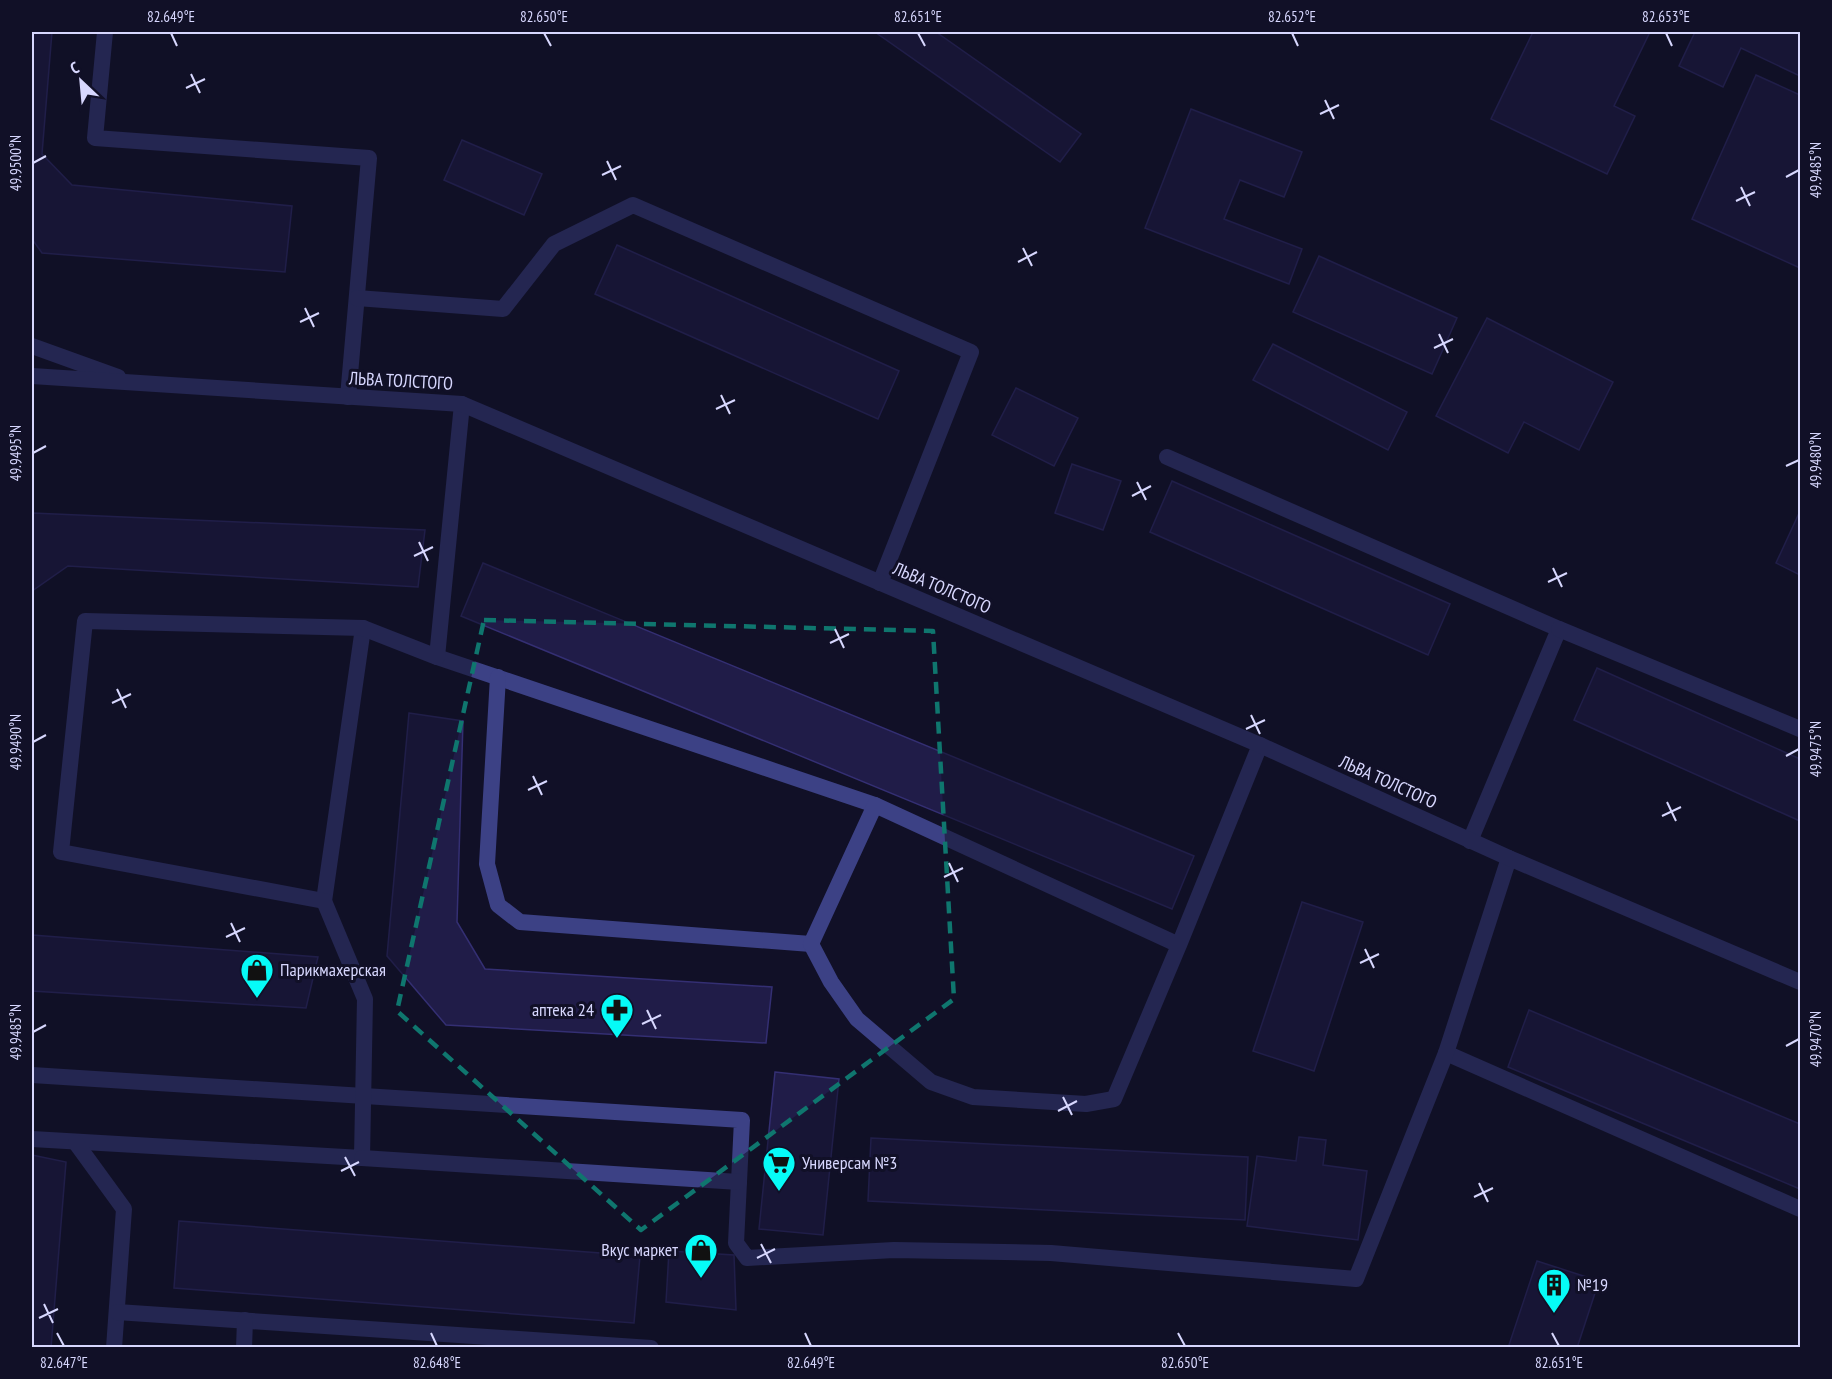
<svg xmlns="http://www.w3.org/2000/svg" width="1832" height="1379" viewBox="0 0 1832 1379" font-family="'PT Sans Narrow',sans-serif">
<style>
.building{fill:#201c48;stroke:#342f73;stroke-width:1.5}
.lines{fill:none;stroke-linecap:round;stroke-linejoin:round}
.service{stroke:#3c4185;stroke-width:16}
.tertiary{stroke:#3c4185;stroke-width:16}
.marked{fill:none;stroke:#0f766e;stroke-width:4.5;stroke-dasharray:12 8;stroke-linejoin:round}
.ticks{fill:none;stroke:#d7d7fe;stroke-width:2}
.labels{text-anchor:middle;stroke-width:6;stroke-linejoin:round;paint-order:stroke}
.street-label{font-size:18px;fill:#d7d7fe;stroke:#111027}
.poi-label{font-size:18px;fill:#d7d7fe;stroke:#111027;text-anchor:start}
.neatline{fill:none;stroke:#d7d7fe;stroke-width:2}
.ticks-label{font-size:15px;text-anchor:middle;fill:#d7d7fe}
</style>
<rect width="100%" height="100%" fill="#111027"/>
<g class="building">
<path d="M32,32H52L42,154L72,185L292,206L285,272L42,253L32,239Z"/>
<path d="M875,32H936L1081,134L1060,162Z"/>
<path d="M1533,32H1650L1614,106L1635,116L1607,174L1491,119Z"/>
<path d="M1695,32H1800V76L1741,48L1723,87L1679,66Z"/>
<path d="M1756,75L1800,95V268L1692,219Z"/>
<path d="M1191,109L1302,152L1284,197L1240,180L1224,219L1302,249L1289,284L1145,228Z"/>
<path d="M462,140L542,174L524,215L444,180Z"/>
<path d="M617,245L899,371L878,419L595,294Z"/>
<path d="M1319,256L1457,318L1432,374L1293,312Z"/>
<path d="M1487,318L1613,382L1579,450L1524,422L1508,453L1436,416Z"/>
<path d="M1273,344L1407,412L1388,450L1253,380Z"/>
<path d="M1016,388L1078,418L1054,466L992,435Z"/>
<path d="M1072,464L1121,481L1103,530L1055,513Z"/>
<path d="M1172,481L1450,604L1428,655L1150,532Z"/>
<path d="M1800,511V575L1776,563Z"/>
<path d="M32,513L425,530L418,587L68,566L32,591Z"/>
<path d="M483,563L1194,856L1172,909L461,616Z"/>
<path d="M1597,668L1800,759V821L1574,720Z"/>
<path d="M409,713L463,721L457,922L485,969L772,987L766,1043L446,1025L387,956Z"/>
<path d="M1302,902L1363,922L1314,1071L1253,1051Z"/>
<path d="M32,935L318,957L306,1008L32,991Z"/>
<path d="M1529,1010L1800,1124V1189L1508,1067Z"/>
<path d="M775,1072L839,1079L823,1235L759,1229Z"/>
<path d="M1299,1137L1326,1140L1323,1165L1367,1171L1358,1240L1247,1226L1257,1156L1296,1161Z"/>
<path d="M871,1138L1248,1157L1245,1220L868,1201Z"/>
<path d="M32,1155L66,1162L51,1348H32Z"/>
<path d="M179,1221L640,1256L634,1323L174,1288Z"/>
<path d="M669,1251L734,1255L736,1310L666,1302Z"/>
<path d="M1537,1261L1599,1281L1577,1348H1508Z"/>
</g>
<g class="lines">
<g class="service">
<path d="M105,32L95,138L369,158L348,397"/>
<path d="M357,298L503,309L554,244L633,205L971,352L880,583"/>
<path d="M1167,457L1559,629L1470,841"/>
<path d="M1559,629L1800,729"/>
<path d="M437,657L875,805"/>
<path d="M498,677L487,864L498,905L520,922L811,944"/>
<path d="M324,901L363,628"/>
<path d="M1179,945L1114,1099L1086,1104L973,1097L931,1082L857,1019L831,982L811,944L875,805L1179,945L1260,745"/>
<path d="M1446,1053L1800,1209"/>
<path d="M32,1075L742,1120L736,1243L747,1258L894,1250L1051,1253L1356,1279L1446,1053L1509,858"/>
<path d="M32,1139L362,1158L365,999L324,901L61,852L85,621L363,628L437,657L462,404"/>
<path d="M76,1143L124,1209L114,1348"/>
<path d="M362,1158L739,1182"/>
<path d="M117,1312L651,1348"/>
<path d="M244,1348L245,1320"/>
</g>
<g class="tertiary">
<path d="M32,346L118,377"/>
<path d="M32,376L462,404L1260,745L1509,858L1800,982"/>
</g>
</g>
<path d="M0 0H1832V1379H0ZM484,620L933,631L954,999L641,1230L397,1011Z" fill="#111027" fill-opacity=".55" fill-rule="evenodd"/>
<path class="marked" d="M484,620L933,631L954,999L641,1230L397,1011Z"/>
<path class="ticks" d="M171,33L177,46M544,33L551,46M918,33L925,46M1292,33L1298,46M1666,33L1672,46M191,74L200,93M186,88L205,79M1325,100L1334,119M1320,114L1339,105M607,161L616,180M33,163L46,156M602,175L621,166M1786,177L1799,170M1741,187L1750,206M1736,201L1755,192M1023,248L1032,266M1018,262L1037,252M305,308L314,327M300,322L319,313M1439,334L1448,353M1434,348L1453,339M721,395L730,414M716,409L735,400M33,453L46,446M1786,466L1799,460M1137,482L1146,500M1132,496L1151,486M419,542L428,561M414,556L433,547M1553,568L1562,587M1548,582L1567,573M835,629L844,648M830,643L849,634M117,689L126,708M112,703L131,694M1251,715L1260,734M1246,729L1265,720M33,742L46,735M1786,756L1799,749M533,776L542,795M528,790L547,781M1667,802L1676,821M1662,816L1681,807M949,863L958,882M944,877L963,868M231,923L240,942M226,937L245,928M1365,949L1374,968M1360,963L1379,954M647,1010L656,1029M642,1024L661,1015M33,1032L46,1025M1786,1046L1799,1039M1063,1097L1072,1115M1058,1111L1077,1101M345,1157L355,1176M341,1171L359,1162M1479,1183L1488,1202M1474,1197L1493,1188M761,1244L771,1263M757,1258L775,1249M44,1304L53,1323M39,1318L58,1309M57,1333L64,1346M431,1333L437,1346M805,1333L811,1346M1178,1333L1185,1346M1552,1333L1559,1346"/>
<defs>
<symbol id="shop-pin" viewBox="-11 -11 22 30"><path d="M0 17L-7.5 6A9.5 9.5 0 1 1 7.5 6Z" fill="#06fbf7" stroke="#111027"/><path d="M-5-2.5h2.3a2.7 3.5 0 0 1 5.4 0H5L5.5 6h-11ZM-1.5-2.5h3a1.5 2.3 0 0 0-3 0Z" fill="#111"/></symbol>
<symbol id="pharmacy-pin" viewBox="-11 -11 22 30"><path d="M0 17L-7.5 6A9.5 9.5 0 1 1 7.5 6Z" fill="#06fbf7" stroke="#111027"/><path d="M-2-6h4v4h4v4h-4v4h-4v-4h-4v-4h4Z" fill="#111"/></symbol>
<symbol id="supermarket-pin" viewBox="-11 -11 22 30"><path d="M0 17L-7.5 6A9.5 9.5 0 1 1 7.5 6Z" fill="#06fbf7" stroke="#111027"/><path d="M-6-5.5h2.5l.6 2H6L4.5 2H-2.5L-4.4-4H-6ZM-1.5 3.2a1.3 1.3 0 1 0 .1 0ZM3 3.2a1.3 1.3 0 1 0 .1 0Z" fill="#111"/></symbol>
<symbol id="building-pin" viewBox="-11 -11 22 30"><path d="M0 17L-7.5 6A9.5 9.5 0 1 1 7.5 6Z" fill="#06fbf7" stroke="#111027"/><path d="M-4-6H4V6H1V3H-1V6H-4ZM-2.5-4.3h1.7v1.8h-1.7ZM.8-4.3h1.7v1.8H.8ZM-2.5-1h1.7V.8h-1.7ZM.8-1h1.7V.8H.8Z" fill="#111"/></symbol>
</defs>
<g fill-rule="evenodd">
<use href="#shop-pin" x="238" y="951" width="38" height="52"/>
<use href="#pharmacy-pin" x="598" y="991" width="38" height="52"/>
<use href="#supermarket-pin" x="760" y="1144" width="38" height="52"/>
<use href="#shop-pin" x="682" y="1231" width="38" height="52"/>
<use href="#building-pin" x="1535" y="1266" width="38" height="52"/>
</g>
<g class="labels">
<g class="street-label">
<text transform="translate(401 381) rotate(3)" y="6">ЛЬВА ТОЛСТОГО</text>
<text transform="translate(942 588) rotate(23)" y="6">ЛЬВА ТОЛСТОГО</text>
<text transform="translate(1388 782) rotate(24)" y="6">ЛЬВА ТОЛСТОГО</text>
</g>
<g class="poi-label">
<text x="280" y="976">Парикмахерская</text>
<text x="594" y="1016" text-anchor="end">аптека 24</text>
<text x="802" y="1169">Универсам №3</text>
<text x="678" y="1256" text-anchor="end">Вкус маркет</text>
<text x="1577" y="1291">№19</text>
</g>
</g>
<rect width="1832" height="1379" fill="none" stroke="#111027" stroke-width="66"/>
<g transform="translate(81 81) rotate(334)" stroke="#111027" stroke-width="4.5" paint-order="stroke">
<path d="M0-4.5L10 22L0 15L-10 22Z" fill="#d7d7fe"/>
<text y="-9" font-size="16" font-weight="bold" text-anchor="middle" fill="#d7d7fe">С</text>
</g>
<rect x="33" y="33" width="1766" height="1313" class="neatline"/>
<g class="ticks-label">
<text x="171" y="22">82.649°E</text>
<text x="544" y="22">82.650°E</text>
<text x="918" y="22">82.651°E</text>
<text x="1292" y="22">82.652°E</text>
<text x="1666" y="22">82.653°E</text>
<text transform="translate(16 163) rotate(-90)" y="5">49.9500°N</text>
<text transform="translate(1816 170) rotate(-90)" y="5">49.9485°N</text>
<text transform="translate(16 453) rotate(-90)" y="5">49.9495°N</text>
<text transform="translate(1816 460) rotate(-90)" y="5">49.9480°N</text>
<text transform="translate(16 742) rotate(-90)" y="5">49.9490°N</text>
<text transform="translate(1816 749) rotate(-90)" y="5">49.9475°N</text>
<text transform="translate(16 1032) rotate(-90)" y="5">49.9485°N</text>
<text transform="translate(1816 1039) rotate(-90)" y="5">49.9470°N</text>
<text x="64" y="1368">82.647°E</text>
<text x="437" y="1368">82.648°E</text>
<text x="811" y="1368">82.649°E</text>
<text x="1185" y="1368">82.650°E</text>
<text x="1559" y="1368">82.651°E</text>
</g>
</svg>
